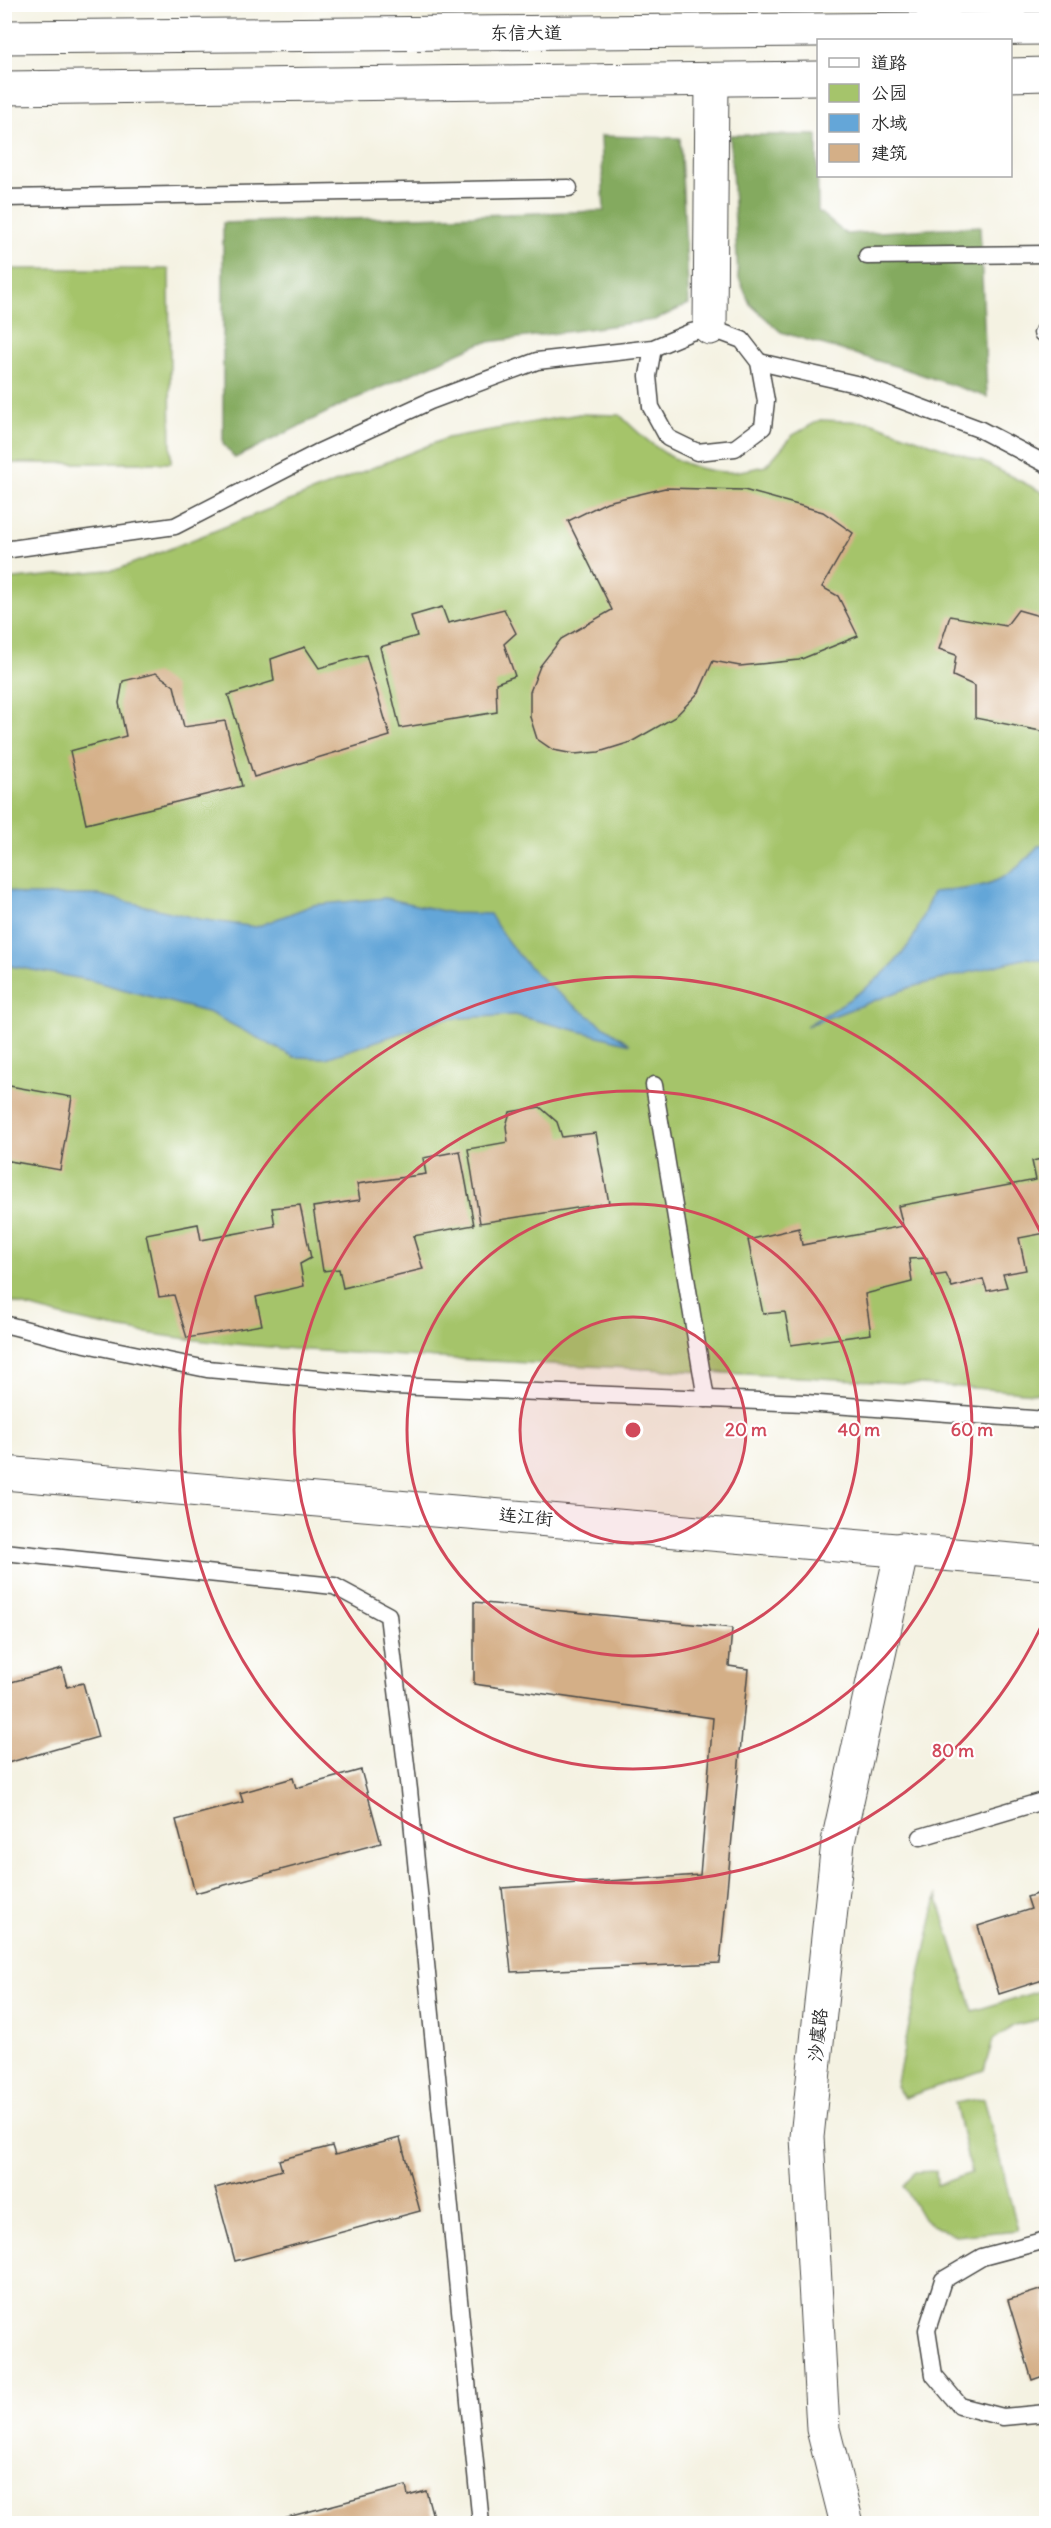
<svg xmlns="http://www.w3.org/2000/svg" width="1051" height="2528" viewBox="0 0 1051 2528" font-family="Delius,'LXGW WenKai TC',sans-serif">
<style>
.green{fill:#a5c46b;stroke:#68784b;stroke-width:1.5}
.forest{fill:#84aa5f;stroke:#586a45;stroke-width:1.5}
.water{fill:#64a6d8;stroke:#486882;stroke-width:1.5}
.building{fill:#d4af87}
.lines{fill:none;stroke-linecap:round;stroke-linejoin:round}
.lane-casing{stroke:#494946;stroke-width:19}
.street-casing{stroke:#494946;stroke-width:35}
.primary-casing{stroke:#494946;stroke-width:35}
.lane{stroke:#fff;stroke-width:16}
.street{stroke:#fff;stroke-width:33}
.primary{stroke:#fff;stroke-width:33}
.ring{fill:none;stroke:#d1495b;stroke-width:3}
.labels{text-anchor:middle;stroke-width:4.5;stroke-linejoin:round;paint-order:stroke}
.street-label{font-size:18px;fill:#2b2b2b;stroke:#fff}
.centre{fill:#d1495b;stroke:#fff;stroke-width:3}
.ring-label{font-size:18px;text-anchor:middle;font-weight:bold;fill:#d1495b;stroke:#fff;stroke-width:4.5;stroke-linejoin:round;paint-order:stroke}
</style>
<rect width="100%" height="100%" fill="#fff"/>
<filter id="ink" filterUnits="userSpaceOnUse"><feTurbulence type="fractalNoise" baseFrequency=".0167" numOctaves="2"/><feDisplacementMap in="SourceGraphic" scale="12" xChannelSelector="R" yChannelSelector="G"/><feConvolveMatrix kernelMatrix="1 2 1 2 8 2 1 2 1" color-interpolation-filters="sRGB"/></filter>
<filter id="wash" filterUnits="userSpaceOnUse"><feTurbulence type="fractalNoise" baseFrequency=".008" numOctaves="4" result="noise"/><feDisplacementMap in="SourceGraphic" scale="24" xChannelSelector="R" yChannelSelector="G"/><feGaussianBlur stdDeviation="1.35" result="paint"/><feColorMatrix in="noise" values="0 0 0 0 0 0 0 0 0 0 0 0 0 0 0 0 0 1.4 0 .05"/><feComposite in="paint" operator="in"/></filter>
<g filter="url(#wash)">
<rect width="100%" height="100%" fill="#f4f2e2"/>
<g class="green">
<path d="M5,269H169L171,463H5Z"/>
<path d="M579,414L620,415C651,446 678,469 724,472C738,473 753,468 766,466L793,435L820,420L870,422L983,462L1046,494V1394C844,1376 640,1370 437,1358C292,1349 143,1345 5,1300V580L119,569L447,438Z"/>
<path d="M937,1896L973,2011L1046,1989V2018L1015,2025L993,2040L984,2070L904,2098L896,2086Z"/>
<path d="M984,2098L1018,2230L955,2236L923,2219L904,2186L914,2172L936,2171L937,2185L971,2173L955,2103Z"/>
</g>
<g class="forest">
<path d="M730,135H817L818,211L846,234L980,226L987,397L905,369L781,332L750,304L738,276Z"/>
<path d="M601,136L680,138L689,304L655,320L481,343L348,402L235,458L223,444V223L604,211Z"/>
</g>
<g class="water">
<path d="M1046,845V961L1027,958L911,987L806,1026C844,1003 885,981 910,943C920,928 925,908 933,892C981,888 1006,886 1038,846Z"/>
<path d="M4,889L23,895H100L199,919L256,927L313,905L385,898L452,913L490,914C523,974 575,1007 630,1044L515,1015L443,1019L326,1058L294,1057L210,1013L89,980L5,965Z"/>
</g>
<g id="blocks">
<g class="building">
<path d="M665,488L744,490L823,512L853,533L822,587L838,596L858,636L799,660L740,666L713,661L699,692L675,717L631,742L599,752L574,754L553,750L537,739L530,717V692L540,666L561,639L612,610L568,521L607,502Z"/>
<path d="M442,607L448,623L504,609L516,633L504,644L515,676L496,683L497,712L400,728L380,647L417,636L411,616Z"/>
<path d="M1018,610L1043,617L1046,637V732L975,718V686L953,676L956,655L939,649L950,616L1006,626Z"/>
<path d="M305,647L319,668L366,655L390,736L254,777L228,695L274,681L271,659Z"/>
<path d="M156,673L174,686L184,727L225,721L242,786L86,824L70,751L126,736L119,703L123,681Z"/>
<path d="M4,1085L72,1097L60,1170L4,1160Z"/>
<path d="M540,1107L557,1122L562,1137L596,1133L609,1203L480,1223L468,1149L508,1142L506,1126L510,1112Z"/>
<path d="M460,1151L474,1225L413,1236L423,1269L343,1288L339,1269L323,1271L313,1207L360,1200L357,1184L426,1174L423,1158Z"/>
<path d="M1046,1158V1233L1019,1238L1026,1270L1003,1274L1007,1287L987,1291L983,1279L952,1287L946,1274L933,1276L927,1258L909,1259L912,1282L865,1294L871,1334L791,1345L785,1312L763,1314L748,1240L799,1228L802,1245L903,1226L898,1206L1036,1180L1032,1161Z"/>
<path d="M300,1205L311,1258L300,1264L304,1286L256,1297L262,1325L187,1338L174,1295L159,1297L146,1234L198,1224L201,1240L275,1226L272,1208Z"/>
<path d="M474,1602L732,1628L729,1666L748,1669L720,1963L511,1972L502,1888L700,1875L713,1718L474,1684Z"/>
<path d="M62,1668L67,1687L83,1683L98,1737L4,1764V1684Z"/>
<path d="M361,1770L381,1843L195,1893L176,1820L243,1802L240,1793L293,1778L296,1788Z"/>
<path d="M1046,1891V1979L999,1994L978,1926L1031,1909L1027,1897Z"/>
<path d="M400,2138L420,2211L235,2261L215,2188L282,2170L279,2160L332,2146L335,2155Z"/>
<path d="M1046,2288V2375L1032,2380L1008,2300Z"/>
<path d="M406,2486L408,2496L426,2491L435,2524H261Z"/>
</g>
</g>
</g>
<g filter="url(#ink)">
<use href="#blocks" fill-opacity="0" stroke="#494946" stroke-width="1.5"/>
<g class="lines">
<defs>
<g id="lane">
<path d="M951,4L952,29"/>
<path d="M4,198L569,188"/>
<path d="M867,256L1046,254"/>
<path d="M1042,333H1046"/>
<path d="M759,362L860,385L979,429L1046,464"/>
<path d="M4,550L175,526L317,453L430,401L537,361L653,348L691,332L710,328L742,340L759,362L766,401L763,427L735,448L697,452L668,438L651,407L648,376L653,348"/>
<path d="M654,1085L706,1399"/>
<path d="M4,1324L71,1341L207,1369L395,1386L805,1403L1046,1420"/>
<path d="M4,1552L334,1586L388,1615L409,1790L481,2524"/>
<path d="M921,1837L1046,1800"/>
<path d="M1046,2240L982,2257L943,2280L927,2330L934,2375L960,2406L1003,2417L1046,2413"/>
</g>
<g id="street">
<path d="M710,328L712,81"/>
<path d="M4,1473L1046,1563"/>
<path d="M847,2524L823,2429L807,2137L838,1842L902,1549"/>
</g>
<g id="primary">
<path d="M4,37L1046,28"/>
<path d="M1010,75L1046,74"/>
<path d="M4,88L818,78"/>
</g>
</defs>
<use href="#lane" class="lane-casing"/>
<use href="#street" class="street-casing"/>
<use href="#primary" class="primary-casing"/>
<use href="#lane" class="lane"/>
<use href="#street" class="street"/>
<use href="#primary" class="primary"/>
</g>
</g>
<circle cx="633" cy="1430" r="113" fill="#d1495b" fill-opacity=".12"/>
<g class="ring">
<circle cx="633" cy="1430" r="113"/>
<circle cx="633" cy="1430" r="226"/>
<circle cx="633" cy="1430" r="339"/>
<path d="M1045 1618A453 453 0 1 1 1045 1242"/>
</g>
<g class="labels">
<g class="street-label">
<text x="526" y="39">东信大道</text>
<text transform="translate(526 1517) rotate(5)" y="6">连江街</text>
<text transform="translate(818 2035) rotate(-84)" y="6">沙虞路</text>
</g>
</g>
<circle cx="633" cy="1430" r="9" class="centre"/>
<g class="ring-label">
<text x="746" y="1436">20 m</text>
<text x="859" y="1436">40 m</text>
<text x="972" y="1436">60 m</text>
<text x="953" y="1757">80 m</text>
</g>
<rect width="1051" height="2528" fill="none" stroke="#fff" stroke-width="24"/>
<rect x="817" y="39" width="195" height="138" fill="#ffffff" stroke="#aaaaaa" stroke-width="1.5"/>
<rect x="829" y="58" width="30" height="9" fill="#ffffff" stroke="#aaaaaa" stroke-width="1.5"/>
<text x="871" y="69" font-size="18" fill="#2b2b2b">道路</text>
<rect x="829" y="84" width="30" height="18" fill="#a5c46b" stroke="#aaaaaa" stroke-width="1.5"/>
<text x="871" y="99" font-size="18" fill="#2b2b2b">公园</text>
<rect x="829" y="114" width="30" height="18" fill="#64a6d8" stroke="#aaaaaa" stroke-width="1.5"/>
<text x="871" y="129" font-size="18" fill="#2b2b2b">水域</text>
<rect x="829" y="144" width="30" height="18" fill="#d4af87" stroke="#aaaaaa" stroke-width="1.5"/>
<text x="871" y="159" font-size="18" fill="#2b2b2b">建筑</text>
</svg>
